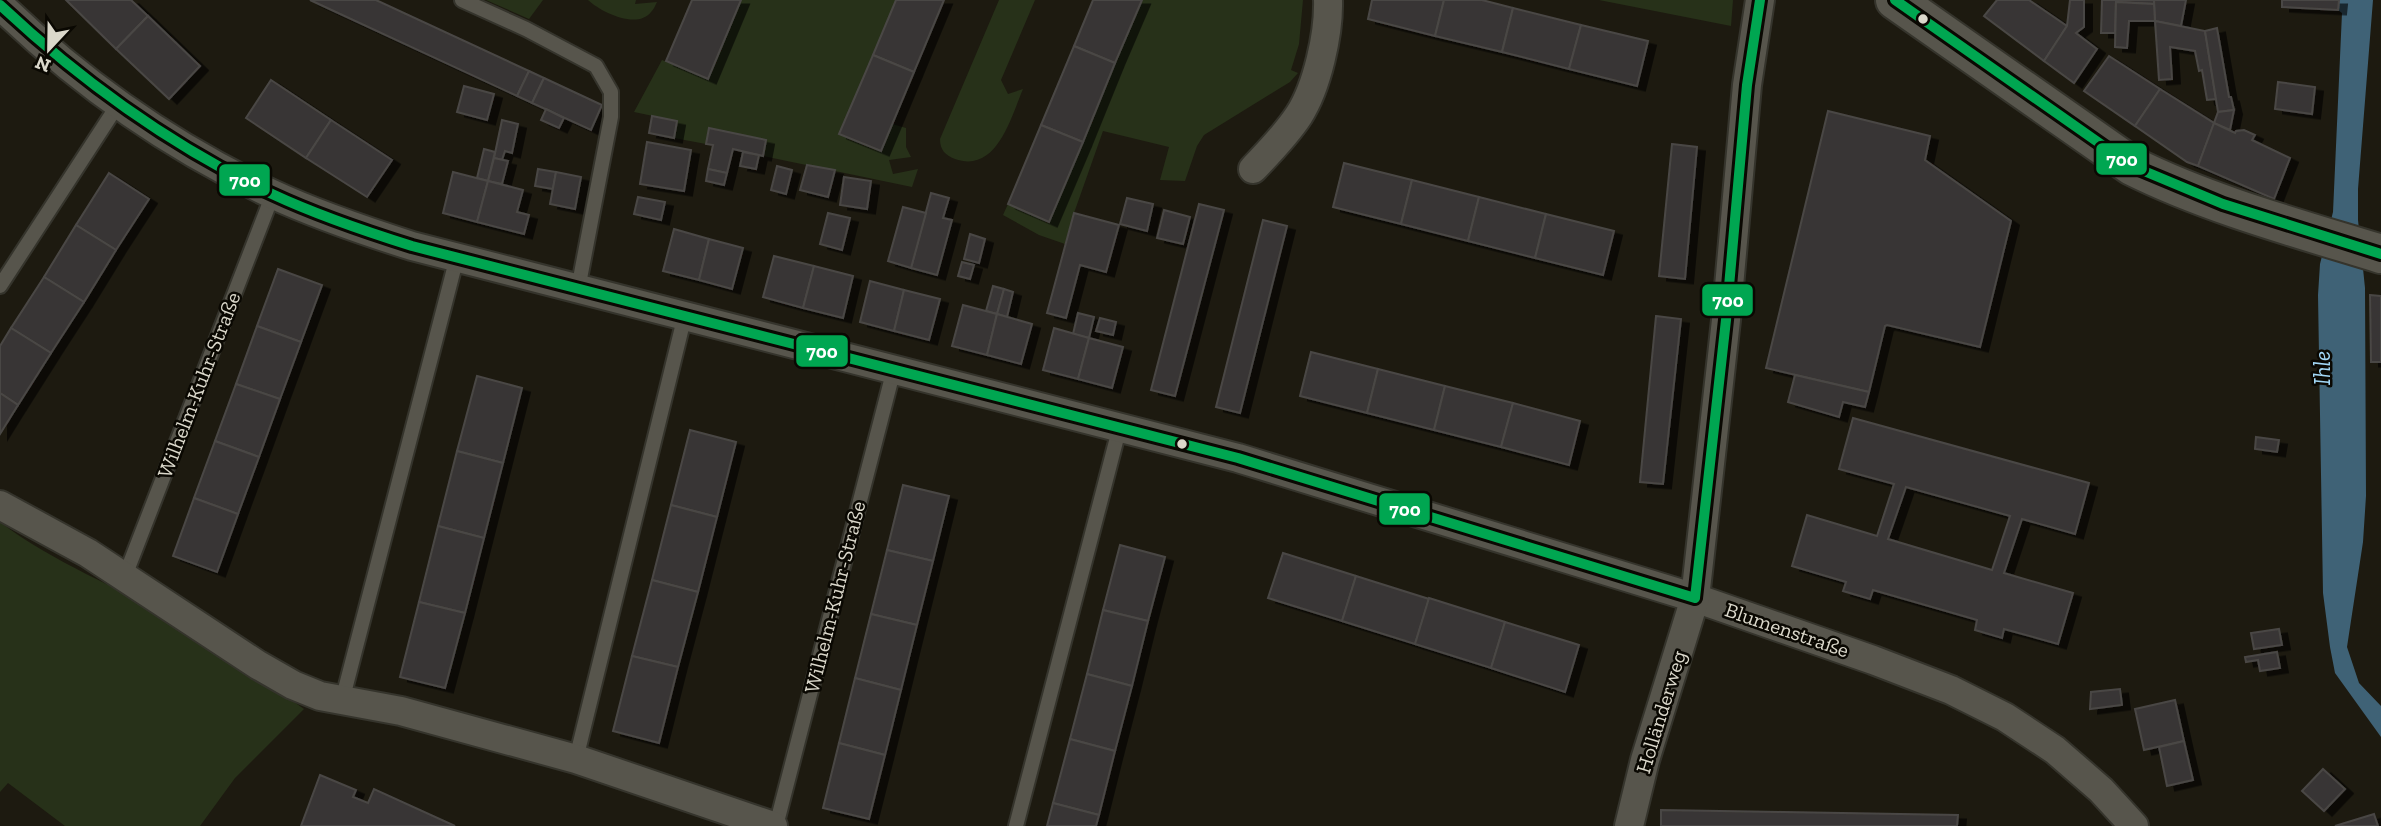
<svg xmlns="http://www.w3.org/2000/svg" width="2381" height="826" viewBox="0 0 2381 826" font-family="'Zilla Slab',serif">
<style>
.green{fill:#273119}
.water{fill:#3f6276}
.building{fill:#393634;stroke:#4a4745;stroke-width:2;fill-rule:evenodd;filter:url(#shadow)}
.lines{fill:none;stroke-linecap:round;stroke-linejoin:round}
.lane-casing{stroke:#35342c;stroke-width:18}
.street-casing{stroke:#35342c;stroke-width:32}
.secondary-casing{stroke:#35342c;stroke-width:42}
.lane{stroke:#57554c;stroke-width:14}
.street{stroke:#57554c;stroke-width:28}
.secondary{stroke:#57554c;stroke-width:38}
.bus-1-casing{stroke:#0a0802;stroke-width:16}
.bus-1{stroke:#00a651;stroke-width:10}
.bus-dot{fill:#dbd8cb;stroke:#0a0802;stroke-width:2.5}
.labels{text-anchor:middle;stroke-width:5;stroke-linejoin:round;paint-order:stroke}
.street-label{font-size:21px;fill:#dbd8cb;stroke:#0a0802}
.water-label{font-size:23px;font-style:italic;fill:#a2d7f6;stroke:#0a0802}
.line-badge{stroke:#0a0802;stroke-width:2.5}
.badge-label{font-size:19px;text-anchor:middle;font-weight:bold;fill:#fff}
</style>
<defs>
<filter id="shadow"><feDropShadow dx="8" dy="4.5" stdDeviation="0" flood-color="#0009"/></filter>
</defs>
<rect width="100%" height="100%" fill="#1d1a10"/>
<g class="green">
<path d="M486,0H543L529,19Z"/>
<path d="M588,0H636L635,4L657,2C655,6 654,9 651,12C637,30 601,12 588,0Z"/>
<path d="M741,0H896L840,134L881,151L892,124L906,128V147L911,157L889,160L893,174L918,169L912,187L763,156L766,140L710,128L706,144L674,138L677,121L634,112L662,60L708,79Z"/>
<path d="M999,0H1035L1001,80L1008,94L1023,89C1011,117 997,174 955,159C945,155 940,150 940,139Z"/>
<path d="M1142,0H1303L1299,44L1291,70L1298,73L1290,82L1204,135L1197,146L1185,181L1160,180L1169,147L1103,131L1074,213L1065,244L1039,235L1003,215L1008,204L1049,221Z"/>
<path d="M1599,0H1733L1731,26Z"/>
<path d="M0,522C54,563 118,587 177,621C221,646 262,680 304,709L235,778L200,826H65L8,783L0,792Z"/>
</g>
<path class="water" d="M2339,0H2373L2358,189V220L2365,288L2366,496L2363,542L2347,647L2359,683L2381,706V737L2335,673L2330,647L2323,593L2318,295L2320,264L2333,212L2342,13L2338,10Z"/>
<g class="building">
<path d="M66,0H131L148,16L116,49Z"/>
<path d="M310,0H376L529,71L517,96Z"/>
<path d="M692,0H741L708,79L666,61Z"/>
<path d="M896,0H944L914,72L873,55Z"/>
<path d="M1093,0H1142L1115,63L1074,46Z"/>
<path d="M1372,0H1444L1435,36L1368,19Z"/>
<path d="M1444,0H1482L1513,8L1502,52L1435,36Z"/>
<path d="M1997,0H2029L2067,26L2044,61L1984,16Z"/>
<path d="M2070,0H2084V27L2076,33L2097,49L2074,83L2044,61L2067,26Z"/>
<path d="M2102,0H2116L2115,33H2101Z"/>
<path d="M2116,0H2154V4L2116,2Z"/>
<path d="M2154,0H2186L2181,26L2155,21Z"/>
<path d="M2282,0H2339L2338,10L2282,7Z"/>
<path d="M2116,2L2154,4L2155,21H2129L2127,48L2115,47Z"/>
<path d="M1513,8L1581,25L1569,69L1502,52Z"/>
<path d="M148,16L200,66L169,99L116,49Z"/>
<path d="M2155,21L2205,31L2216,99L2207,100L2202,70L2199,71L2195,51L2170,47L2172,79L2159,80Z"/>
<path d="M1581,25L1648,41L1637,86L1569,69Z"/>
<path d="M2217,28L2229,97H2231L2234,110L2218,112L2205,31Z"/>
<path d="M1074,46L1115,63L1083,142L1041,125Z"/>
<path d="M873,55L914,72L881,151L839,134Z"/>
<path d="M2109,56L2160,89L2135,126L2084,91Z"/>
<path d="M529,71L544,78L532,103L517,96Z"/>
<path d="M544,78L602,105L591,130L532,103Z"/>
<path d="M271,80L331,120L306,158L246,118Z"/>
<path d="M2278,82L2315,87L2312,114L2275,109Z"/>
<path d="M464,86L494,94L487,120L457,112Z"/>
<path d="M2160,89L2214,123L2198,166L2187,162L2135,126Z"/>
<path d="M546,109L564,118L559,128L541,120Z"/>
<path d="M2234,110L2230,130L2214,123L2218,112Z"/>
<path d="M1828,111L1930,136L1925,160L2011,221L1980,347L1887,325L1885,326L1869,392L1766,368Z"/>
<path d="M652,116L677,121L674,138L649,133Z"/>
<path d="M331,120L392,160L367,197L306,158Z"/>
<path d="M502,120L518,124L512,153L505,151L502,160L494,158Z"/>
<path d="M2214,123L2235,133L2236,131L2244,130L2255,135L2252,140L2290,158L2274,199L2198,166Z"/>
<path d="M1041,125L1083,142L1049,222L1008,204Z"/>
<path d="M709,128L766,140L763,156L733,149L727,173L708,169L713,145L706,144Z"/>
<path d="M647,142L691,150L684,191L640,184Z"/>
<path d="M1672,144L1697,147L1685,279L1659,276Z"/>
<path d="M484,149L495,152L488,181L477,178Z"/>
<path d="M743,152L759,155L756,169L740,166Z"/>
<path d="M494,158L508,161L502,184L488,181Z"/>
<path d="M1344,163L1412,180L1401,224L1333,207Z"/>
<path d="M807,165L835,170L828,197L800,190Z"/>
<path d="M777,166L792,170L786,194L771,190Z"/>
<path d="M538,169L556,172L553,189L535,186Z"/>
<path d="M708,169L727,173L724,185L706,181Z"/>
<path d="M453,172L488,181L477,222L443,213Z"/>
<path d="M556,172L581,177L575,209L550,204Z"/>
<path d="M109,173L149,199L116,250L76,225Z"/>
<path d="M844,177L871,181L867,209L840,205Z"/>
<path d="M1412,180L1479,197L1468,241L1401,224Z"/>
<path d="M488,181L523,190L517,212L529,215L524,234L477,222Z"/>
<path d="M931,193L949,198L943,218L952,220L937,275L911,268Z"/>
<path d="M638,197L665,202L661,220L634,214Z"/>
<path d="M1479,197L1546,214L1535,258L1468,241Z"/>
<path d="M1127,198L1153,204L1147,231L1120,224Z"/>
<path d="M1199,204L1224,210L1175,396L1151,390Z"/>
<path d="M903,207L926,213L911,268L888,261Z"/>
<path d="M1164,210L1190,217L1183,244L1157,238Z"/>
<path d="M828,213L850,218L842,250L820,244Z"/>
<path d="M1074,213L1119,225L1106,272L1080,265L1066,318L1047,313Z"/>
<path d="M1546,214L1614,231L1603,275L1535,258Z"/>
<path d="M1263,220L1287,226L1240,413L1216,407Z"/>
<path d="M76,225L116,250L84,302L44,277Z"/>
<path d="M674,229L709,239L699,280L663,271Z"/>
<path d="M970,234L985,239L979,263L964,259Z"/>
<path d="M709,239L743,248L732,289L699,280Z"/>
<path d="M774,256L814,266L803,308L763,297Z"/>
<path d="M962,262L974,265L970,279L958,276Z"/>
<path d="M814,266L853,276L843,318L803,308Z"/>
<path d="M278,269L322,285L301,342L257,326Z"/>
<path d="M44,277L84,302L51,353L11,328Z"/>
<path d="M870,281L904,290L894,331L860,322Z"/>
<path d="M993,286L1004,289L997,314L986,311Z"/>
<path d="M1004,289L1013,292L1007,317L997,314Z"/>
<path d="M904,290L940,299L929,340L894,331Z"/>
<path d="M2370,295L2381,296V362H2371Z"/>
<path d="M963,305L997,314L987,355L952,346Z"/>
<path d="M1078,313L1094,317L1089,338L1073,334Z"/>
<path d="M997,314L1032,324L1021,364L987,355Z"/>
<path d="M1656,316L1681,319L1663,484L1640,482Z"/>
<path d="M1100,318L1116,322L1113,335L1096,331Z"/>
<path d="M257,326L301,342L280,399L236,384Z"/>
<path d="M11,328L51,353L18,405L0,393V346Z"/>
<path d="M1054,328L1089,338L1078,379L1043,370Z"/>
<path d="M1089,338L1123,347L1112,388L1078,379Z"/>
<path d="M1311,352L1378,369L1367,413L1300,396Z"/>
<path d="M1378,369L1445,386L1434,430L1367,413Z"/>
<path d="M1795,375L1869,392L1865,407L1843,402L1839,417L1788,402Z"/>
<path d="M477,376L522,388L503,463L457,451Z"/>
<path d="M236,384L280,399L259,457L215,441Z"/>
<path d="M1445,386L1513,403L1501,447L1434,430Z"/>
<path d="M0,393L18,405L0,434Z"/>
<path d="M1513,403L1580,421L1569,465L1501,447Z"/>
<path d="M1853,418L2089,483L2075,534L2022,519L2004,573L2073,593L2058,644L2004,629L2002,638L1975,630L1977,620L1873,590L1870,599L1843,591L1846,582L1792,566L1807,515L1877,536L1894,484L1839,469ZM1906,487L2010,516L1992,570L1888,539Z"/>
<path d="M690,430L736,442L717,517L671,505Z"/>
<path d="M2256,437L2279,440L2277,452L2255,449Z"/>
<path d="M215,441L259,457L238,514L194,498Z"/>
<path d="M457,451L503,463L484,538L438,526Z"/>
<path d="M903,485L949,496L933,561L887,550Z"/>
<path d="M194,498L238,514L217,572L173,556Z"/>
<path d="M671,505L717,517L698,592L652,580Z"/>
<path d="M438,526L484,538L465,613L419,602Z"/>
<path d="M1120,545L1165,557L1148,621L1103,610Z"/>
<path d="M887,550L933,561L917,625L871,614Z"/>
<path d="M1283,553L1356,576L1342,621L1268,598Z"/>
<path d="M1356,576L1429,599L1415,644L1342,621Z"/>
<path d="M652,580L698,592L678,667L632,656Z"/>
<path d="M1429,598L1505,622L1491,668L1415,644Z"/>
<path d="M419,602L465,613L445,688L400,677Z"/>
<path d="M1103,610L1148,621L1132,686L1087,674Z"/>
<path d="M871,614L917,625L901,690L855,678Z"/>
<path d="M1505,622L1579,645L1565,692L1491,668Z"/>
<path d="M2279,629L2282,645L2254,649L2251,633Z"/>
<path d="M2277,652L2280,668L2260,671L2258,660L2246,662L2245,657Z"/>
<path d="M632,656L678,667L659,743L613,731Z"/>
<path d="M1087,674L1132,686L1115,751L1070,739Z"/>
<path d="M855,678L901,690L885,755L839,743Z"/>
<path d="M2120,689L2122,705L2090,709L2091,692Z"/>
<path d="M2175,700L2184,741L2144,750L2135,709Z"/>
<path d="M1070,739L1115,751L1099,815L1053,803Z"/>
<path d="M2184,741L2193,780L2167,786L2159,747Z"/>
<path d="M839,743L885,755L869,819L823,808Z"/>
<path d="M2323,769L2345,789L2324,811L2302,791Z"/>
<path d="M320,775L356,790L353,797L368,803L374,789L455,826H301Z"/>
<path d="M1053,803L1099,815L1096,826H1047Z"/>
<path d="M1661,810L1958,815L1957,826H1661Z"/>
<path d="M2374,814L2378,826H2335Z"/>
</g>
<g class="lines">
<defs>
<g id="lane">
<path d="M462,0L526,29L596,66L611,92V117L578,289"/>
<path d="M0,286L119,103"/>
<path d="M125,576L273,194"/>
<path d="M342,701L457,257"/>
<path d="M576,759L685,315"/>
<path d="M776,826L894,369"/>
<path d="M1016,826L1120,426"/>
</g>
<g id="street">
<path d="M0,5C79,82 172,147 272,194C317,215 365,231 412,246L1238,458L1695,598L1873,660L1951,690L2005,717L2055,750L2101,790L2134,826"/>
<path d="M1253,169C1269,152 1286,135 1299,115C1317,87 1329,34 1328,0"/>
<path d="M0,505L88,553L258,665L293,685L320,696L401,711L576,759L773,826"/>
<path d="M1629,826L1645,760L1695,598L1726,320L1747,85L1760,0"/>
</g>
<path id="secondary" d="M1895,0L2132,166C2208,204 2300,229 2381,254"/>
</defs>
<use href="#lane" class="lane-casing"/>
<use href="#street" class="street-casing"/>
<use href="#secondary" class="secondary-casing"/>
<use href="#lane" class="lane"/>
<use href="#street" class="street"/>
<use href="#secondary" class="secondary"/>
<defs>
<g id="bus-1">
<path d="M1895,0L2132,166L2223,204L2381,254"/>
<path d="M0,5C81,81 171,146 272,194C317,215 364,231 412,246L1238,458L1695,598L1726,320L1747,85L1760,0"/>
</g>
</defs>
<use href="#bus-1" class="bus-1-casing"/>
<use href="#bus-1" class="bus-1"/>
</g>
<g class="bus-dot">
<circle cx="1923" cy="19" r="6"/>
<circle cx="1182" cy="444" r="6"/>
</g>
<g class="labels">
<g class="street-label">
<text transform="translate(199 385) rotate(-69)" y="7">Wilhelm-Kuhr-Straße</text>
<text transform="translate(835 597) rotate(-76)" y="7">Wilhelm-Kuhr-Straße</text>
<text transform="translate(1787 630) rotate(19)" y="7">Blumenstraße</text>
<text transform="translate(1661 712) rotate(-73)" y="7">Holländerweg</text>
</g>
<g class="water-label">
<text transform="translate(2322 368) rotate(-90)" y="8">Ihle</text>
</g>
</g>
<g class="line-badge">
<rect x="2095" y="142" width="53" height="34" rx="7" fill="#00a651"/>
<rect x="218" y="163" width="53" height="34" rx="7" fill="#00a651"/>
<rect x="1701" y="283" width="53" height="34" rx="7" fill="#00a651"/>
<rect x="795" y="334" width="54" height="34" rx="7" fill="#00a651"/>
<rect x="1378" y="492" width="53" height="34" rx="7" fill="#00a651"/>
</g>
<g class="badge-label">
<text x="2122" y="166">700</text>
<text x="245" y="187">700</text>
<text x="1728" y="307">700</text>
<text x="822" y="358">700</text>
<text x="1405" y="516">700</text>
</g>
<g transform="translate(49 49) rotate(202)" stroke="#0a0802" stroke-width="5" paint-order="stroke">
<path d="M0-5L12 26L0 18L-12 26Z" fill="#dbd8cb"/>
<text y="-10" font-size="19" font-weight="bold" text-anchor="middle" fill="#dbd8cb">N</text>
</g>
</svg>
